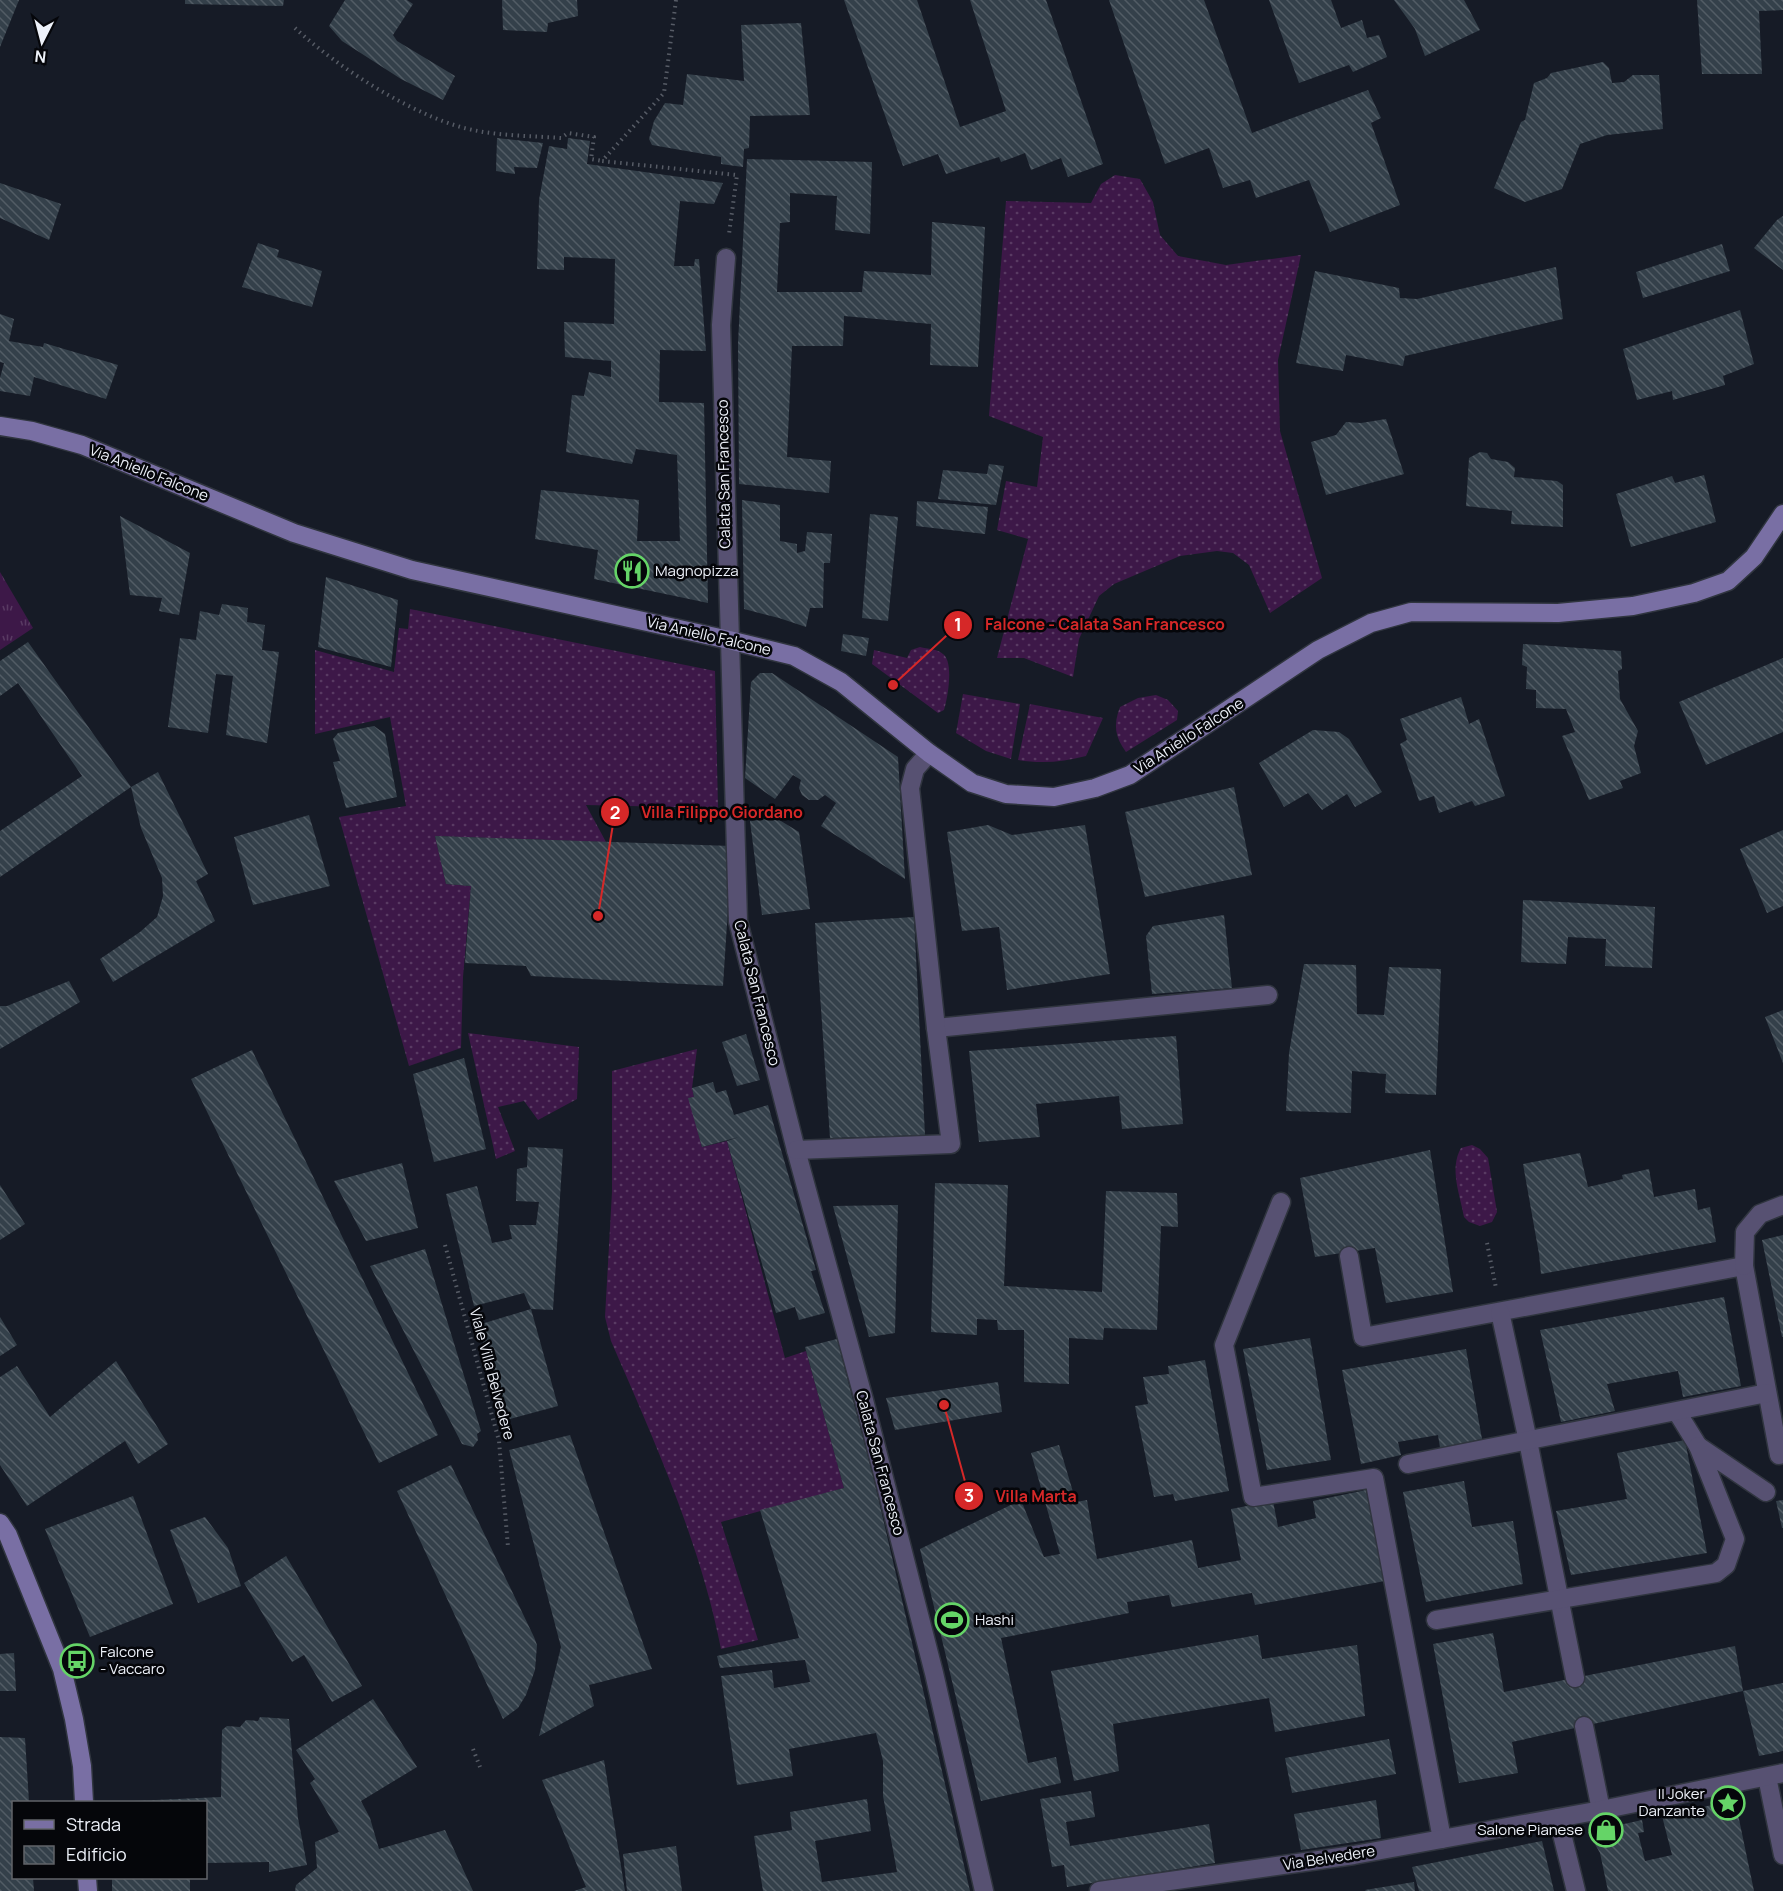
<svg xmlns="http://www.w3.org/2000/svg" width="1783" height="1891" viewBox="0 0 1783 1891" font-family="Manrope,sans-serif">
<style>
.grass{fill:url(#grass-dots)}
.park{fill:url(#park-tufts)}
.building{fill:url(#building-back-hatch)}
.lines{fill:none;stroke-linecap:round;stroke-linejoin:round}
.lane-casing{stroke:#30353f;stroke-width:21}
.street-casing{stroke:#30353f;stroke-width:21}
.secondary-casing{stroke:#30353f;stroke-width:21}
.path{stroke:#575c66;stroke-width:4;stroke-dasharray:1.5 4.5;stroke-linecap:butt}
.lane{stroke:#575172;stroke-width:18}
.street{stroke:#575172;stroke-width:18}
.secondary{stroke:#796fa4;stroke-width:18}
.labels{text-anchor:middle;stroke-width:5;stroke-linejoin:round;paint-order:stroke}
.street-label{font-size:15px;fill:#edf1f9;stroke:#05060a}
.poi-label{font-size:15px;fill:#edf1f9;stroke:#05060a;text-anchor:start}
.leader{fill:none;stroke:#d62828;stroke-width:2}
.callout-dot{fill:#d62828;stroke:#05060a;stroke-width:2}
.mark-label{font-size:18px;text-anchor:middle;font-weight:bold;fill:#fff}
.callout-label{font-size:16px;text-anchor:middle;font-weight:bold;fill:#d62828;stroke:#05060a;stroke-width:5;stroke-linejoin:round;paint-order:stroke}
</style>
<defs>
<pattern id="grass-dots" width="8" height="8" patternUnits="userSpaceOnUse" patternTransform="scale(1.5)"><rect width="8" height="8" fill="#3d1848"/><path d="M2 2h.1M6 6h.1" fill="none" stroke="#593a63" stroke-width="1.8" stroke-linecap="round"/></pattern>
<pattern id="park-tufts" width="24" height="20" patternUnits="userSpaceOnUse" patternTransform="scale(1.5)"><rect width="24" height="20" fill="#3d1848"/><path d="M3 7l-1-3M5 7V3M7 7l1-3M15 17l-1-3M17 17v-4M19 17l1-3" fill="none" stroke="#593a63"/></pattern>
<pattern id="building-back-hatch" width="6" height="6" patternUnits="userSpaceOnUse" patternTransform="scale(1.5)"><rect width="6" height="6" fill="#34404a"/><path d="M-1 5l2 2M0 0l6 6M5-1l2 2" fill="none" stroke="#525c65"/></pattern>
</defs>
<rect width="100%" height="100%" fill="#161b26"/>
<g class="grass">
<path d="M1115,175L1140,179L1153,202L1160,235L1178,256L1226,265L1301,255L1278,360L1280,431L1322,578L1270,613L1249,565L1233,553L1217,551L1180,556L1114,584L1099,596L1079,639L1073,677L1024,658H997L1028,539L997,530L1006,481L1037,487L1043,437L989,416L1006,201L1091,203L1101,184Z"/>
<path d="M410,609L715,671L718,808L586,805L606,842L435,836L446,884L471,886L463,977L461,1048L409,1066L339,817L406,806L390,717L315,734V650L394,672L399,628L408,629Z"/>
<path d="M920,647C928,649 937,649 943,654C954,662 948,698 944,710L938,713L872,664L874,650L907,658L911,650Z"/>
<path d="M963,694L1020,704L1011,759L986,751L956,733Z"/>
<path d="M1156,695L1168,700L1178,711L1177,720L1126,752C1115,737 1113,725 1120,707L1138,698Z"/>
<path d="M1030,704L1103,718L1086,756C1063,762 1042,764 1018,760Z"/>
<path d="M468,1033L579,1047L577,1099L538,1120L524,1101L498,1107L515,1151L496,1159Z"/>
<path d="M697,1049L692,1088L694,1097L689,1098L702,1147L727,1141L785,1358L806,1351L844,1488L721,1522L758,1640L721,1649C700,1542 654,1440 611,1341L605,1317L612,1192V1071Z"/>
<path d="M1472,1145L1480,1149L1488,1158L1497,1212L1492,1222L1480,1226L1469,1222L1464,1217C1460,1194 1449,1169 1461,1148Z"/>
</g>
<path class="park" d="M0,572L33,628L0,650Z"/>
<g class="building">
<path d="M0,0H19L0,47Z"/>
<path d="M185,0H284L283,6L185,4Z"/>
<path d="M345,0H407L413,4L393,35L397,41L455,76L443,100L401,79L342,41L329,26Z"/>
<path d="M502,0H577L578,16L548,23L547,32L503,30Z"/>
<path d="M844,0H917L960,127L1006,111L970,0H1046L1103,164L1068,177L1061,158L1031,170L1025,153L1001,162L999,157L946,174L938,154L903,166Z"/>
<path d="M1109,0H1204L1252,133L1368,90L1381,118L1371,123L1400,205L1330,232L1309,180L1256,198L1250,180L1223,188L1209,148L1165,164Z"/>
<path d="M1269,0H1331L1341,28L1362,20L1367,38L1379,35L1387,57L1353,72L1349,65L1299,83Z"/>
<path d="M1394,0H1464L1480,30L1425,56L1415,29Z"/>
<path d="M1697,0H1783V10L1759,11L1762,74H1702Z"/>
<path d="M801,23L810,115L750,116L749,148L744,149L743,167L721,164V157L652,145L649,139L654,121L665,103L683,105L687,74L744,81L741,25Z"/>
<path d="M1603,62L1609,68L1612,83L1624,82L1633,75H1659L1663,129L1607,135L1580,144L1562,189L1525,202L1494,188L1521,122L1525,120L1534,83L1547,78L1551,73Z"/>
<path d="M497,138L543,143L537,168L514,167L515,174L496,171Z"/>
<path d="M568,138L590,141L587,164L723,183L714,204L680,201L674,266H694L695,259H699L706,351L660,350L659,402L704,403L708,603L594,579L598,550L535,539L541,490L639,500L637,541H680L677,455L636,449L632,464L566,452L572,395L584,396L589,372L611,377V361L565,357L564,322L614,324L615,259L564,257V270L537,269L539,200L549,146L567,149Z"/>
<path d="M747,159L872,162L870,234L835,230L837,196L790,193V222L780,223L777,292H862L864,271L931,275L932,222L985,227L978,367L930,365L931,324L844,316L843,346H792L787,457L831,461L829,493L739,484L738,344Z"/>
<path d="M0,183L61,204L49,240L0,218Z"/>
<path d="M1783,216V270L1754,248L1777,220Z"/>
<path d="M258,243L279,250L277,257L322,271L312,307L242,287Z"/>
<path d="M1722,244L1730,271L1643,298L1636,272Z"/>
<path d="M1556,267L1563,319L1405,356L1403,366L1346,355L1343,371L1296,363L1315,271L1399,288L1400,298L1417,299Z"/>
<path d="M1740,310L1754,364L1723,376L1725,385L1673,400L1672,391L1637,400L1623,349Z"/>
<path d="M0,314L14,319L9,341L43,347L44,343L118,365L106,399L34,377L30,396L0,391V378L4,363L0,362Z"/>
<path d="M1386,419L1404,474L1326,495L1311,442L1336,435L1346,422L1361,423Z"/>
<path d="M1480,452L1487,453L1491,459L1508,462L1515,468L1514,477L1557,481L1563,485V527L1511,524L1512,511L1466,506L1469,458Z"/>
<path d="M989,464L1004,466L996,505L938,499L943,470L987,474Z"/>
<path d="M1704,475L1716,522L1631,547L1616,494L1672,476L1675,483Z"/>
<path d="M742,500L780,505V541L797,544V553L805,551L807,532L832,534L830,563H824L823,608H810L806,627L779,618L744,609Z"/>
<path d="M917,501L988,507L985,534L916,526Z"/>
<path d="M870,514L898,517L888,621L862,618Z"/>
<path d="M120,516L190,553L179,615L159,611L162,598L130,595Z"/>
<path d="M326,577L398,600L391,667L318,647Z"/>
<path d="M222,604L248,608L247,622L265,625L262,650L279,652L267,743L226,735L233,676L216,674L208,733L168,727L180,638L196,640L200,611L219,615Z"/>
<path d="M843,634L869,638L866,656L841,651Z"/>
<path d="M28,642L131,787L0,877V831L82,776L18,683L0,696V661Z"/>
<path d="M1523,644L1621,651L1622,669L1618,671L1620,699L1638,731L1634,746L1641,773L1620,781L1623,788L1589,800L1562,736L1575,732L1566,709L1536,708V690L1526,689L1527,667L1522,665Z"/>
<path d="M1783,658V732L1706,765L1679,702Z"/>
<path d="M760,673H772L898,757L905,879L821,826L836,803L825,795L818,800H809L802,795L799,788L801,780L793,775L775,799L745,778L751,682Z"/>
<path d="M1461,697L1469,724L1479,719L1505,796L1475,806L1472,801L1439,813L1434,796L1419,801L1400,744L1407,740L1400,719Z"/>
<path d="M374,726L385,734L397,797L346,808L333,762L340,761L333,739L338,733Z"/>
<path d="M1313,730L1339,732L1349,739L1382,792L1355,807L1347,794L1322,810L1308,793L1284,807L1259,763Z"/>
<path d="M158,772L208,874L196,881L215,921L113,982L100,959L140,932L157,917L163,896L162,878L141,828L131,787Z"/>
<path d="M1234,787L1252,875L1145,897L1125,812Z"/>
<path d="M309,815L330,886L253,905L234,837Z"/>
<path d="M776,818L799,832L810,909L762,915L750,821Z"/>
<path d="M988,825L1012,835L1085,825L1110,974L1007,990L999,927L962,931L947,832Z"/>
<path d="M1783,830V906L1767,913L1740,849Z"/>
<path d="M435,836L732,846L723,986L531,976L526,966L465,963L471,886L446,884Z"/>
<path d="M1523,900L1655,907L1652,968L1605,966L1606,939L1568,937L1566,964L1521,962Z"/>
<path d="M1224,915L1232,988L1152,994L1146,936L1153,926Z"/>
<path d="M914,917L925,1135L830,1138L815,923Z"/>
<path d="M1304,964L1356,965L1357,1014L1384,1015L1389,967L1441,969L1436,1095L1385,1093L1386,1074L1352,1071L1351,1113L1286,1111L1289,1053Z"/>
<path d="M69,981L80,1002L0,1049V1006H7Z"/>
<path d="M1783,1010V1063L1765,1017Z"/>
<path d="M746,1034L760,1080L737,1086L722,1042Z"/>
<path d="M1176,1036L1183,1124L1122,1129L1119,1096L1036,1104L1040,1137L979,1142L969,1051Z"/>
<path d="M252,1050L438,1435L379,1463L191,1079Z"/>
<path d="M464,1058L486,1149L434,1162L413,1074Z"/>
<path d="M713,1082L716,1093L726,1090L734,1115L768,1105L816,1270L811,1271L825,1313L799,1320L795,1307L776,1313L727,1141L739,1137L702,1147L688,1098L694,1097L692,1088Z"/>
<path d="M528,1147L563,1149L553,1310L531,1309L524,1293L474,1306L446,1194L477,1186L492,1243L512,1239L509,1225H536L539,1202L516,1201L517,1169L527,1167Z"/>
<path d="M1430,1150L1453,1292L1386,1303L1375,1248L1315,1257L1300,1178Z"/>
<path d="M1580,1153L1588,1187L1623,1179L1622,1175L1649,1169L1654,1197L1695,1189L1698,1210L1710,1207L1716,1242L1541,1274L1539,1254L1523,1164Z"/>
<path d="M402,1163L418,1228L366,1241L334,1181Z"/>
<path d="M935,1183L1008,1185L1004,1286L1102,1292L1106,1191L1177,1193L1178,1227L1161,1226L1157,1330L1104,1328L1103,1340L1069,1338V1384L1024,1382V1330H998L997,1320L977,1319V1335L931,1332Z"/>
<path d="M0,1185L25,1224L0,1240Z"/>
<path d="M898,1205L895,1333L869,1337L833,1206Z"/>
<path d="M1783,1235V1337H1782L1762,1240Z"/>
<path d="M425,1249L481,1431L477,1434L478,1440L473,1447L462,1444L370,1266Z"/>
<path d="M1724,1297L1741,1386L1683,1397L1678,1371L1607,1384L1615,1411L1561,1422L1540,1330Z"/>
<path d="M531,1309L558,1406L506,1420L478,1325Z"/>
<path d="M0,1317L17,1345L0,1356Z"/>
<path d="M1310,1338L1331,1460L1267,1470L1243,1349Z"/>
<path d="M837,1339L874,1480L970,1891H763L754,1836L792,1830L790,1812L867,1799L871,1831L815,1841L822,1882L897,1872L883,1796V1761L876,1733L789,1749L793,1776L737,1785L721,1676L772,1670L774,1688L810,1682L805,1660L720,1668L717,1656L799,1638L760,1510L844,1488L805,1347Z"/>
<path d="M1466,1349L1482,1439L1440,1448L1438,1435L1398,1442L1401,1455L1361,1464L1342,1370Z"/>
<path d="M1205,1360L1229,1491L1175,1501L1173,1494L1154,1497L1135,1406L1148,1404L1143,1377L1169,1374L1168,1366Z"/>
<path d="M116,1361L168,1444L138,1464L125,1441L27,1506L0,1465V1377L17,1366L50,1417Z"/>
<path d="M998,1382L1002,1412L895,1430L886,1398Z"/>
<path d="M570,1435L652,1669L589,1685L594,1706L539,1736L561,1647L509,1450Z"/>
<path d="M1685,1440L1707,1553L1571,1575L1556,1511L1627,1499L1617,1453Z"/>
<path d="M1059,1445L1076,1502L1087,1500L1097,1559L1192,1540L1198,1568L1241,1560L1231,1509L1273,1501L1278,1527L1316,1518L1313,1501L1366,1490L1385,1581L1255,1605L1252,1593L1172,1607L1169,1595L1127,1602L1129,1613L1001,1638L1028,1763L1056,1757L1061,1783L981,1801L920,1549L1021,1500L1044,1557L1060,1554L1031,1453Z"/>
<path d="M451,1465L534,1637L537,1645L535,1670L526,1695L518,1708L503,1719L397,1491Z"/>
<path d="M1464,1481L1472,1527L1513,1521L1523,1584L1426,1602L1403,1492Z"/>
<path d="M133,1496L173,1604L90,1637L45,1529Z"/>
<path d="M1783,1500V1528H1782L1776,1501Z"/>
<path d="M205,1517L228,1548L241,1586L198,1603L170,1530Z"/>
<path d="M286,1556L362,1686L332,1702L304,1655L292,1662L244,1583Z"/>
<path d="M1493,1633L1504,1692L1735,1646L1743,1691L1512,1742L1518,1773L1459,1783L1433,1644Z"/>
<path d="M1258,1635L1262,1659L1357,1645L1365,1716L1275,1732L1269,1698L1113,1724L1119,1771L1074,1781L1051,1671Z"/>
<path d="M14,1653L16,1691H0V1654Z"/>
<path d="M1783,1683V1751L1759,1756L1743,1691Z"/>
<path d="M373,1699L417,1767L361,1801L370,1818L379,1849L445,1830L473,1891H295L296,1885L317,1868L315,1842L339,1832L310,1783L315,1779L296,1750Z"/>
<path d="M260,1717L289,1719L298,1818L307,1865L269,1872V1862L206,1863V1802H134V1801L221,1797L222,1730L227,1726L240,1727L246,1720L258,1721Z"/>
<path d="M0,1737L25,1738L29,1802H14V1878H33L34,1891H0Z"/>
<path d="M1389,1739L1396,1774L1292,1793L1285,1758Z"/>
<path d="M604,1760L625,1891H574L586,1887L542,1780Z"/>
<path d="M1091,1791L1095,1817L1066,1822L1070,1846L1209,1824L1215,1863L1067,1887L1064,1865L1052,1867L1040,1799Z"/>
<path d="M1376,1800L1381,1838L1301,1850L1294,1814Z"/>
<path d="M1735,1800L1754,1891H1608L1600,1853L1588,1832L1642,1820L1644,1832L1638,1833L1645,1861L1672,1855L1662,1816Z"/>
<path d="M1542,1841L1554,1891H1419L1412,1867Z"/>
<path d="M676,1846L682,1891H627L623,1854Z"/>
<rect x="112" y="1878" width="78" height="13"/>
<path d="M1414,1882L1415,1891H1366L1365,1890Z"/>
</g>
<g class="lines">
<defs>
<g id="lane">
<path d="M1281,1202L1224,1345L1253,1497L1374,1478L1442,1839"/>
<path d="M1349,1256L1363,1337L1744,1266L1779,1455L1783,1454"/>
<path d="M1744,1266L1745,1232L1760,1214L1783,1205"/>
<path d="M1500,1312L1528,1441L1575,1678"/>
<path d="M1677,1412L1698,1446"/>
<path d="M1408,1464L1767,1393"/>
<path d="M1436,1620L1716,1573L1726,1565L1735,1539L1698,1446L1766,1492"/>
<path d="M1584,1726L1601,1810"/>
<path d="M1558,1818L1576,1891"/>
</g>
<g id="street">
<path d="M726,258L721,325L738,921L796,1150L864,1400L934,1673L984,1891"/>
<path d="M936,1028L1268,995"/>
<path d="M796,1150L951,1144L936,1028L910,788L915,769L929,753"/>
<path d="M1767,1777L1783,1855"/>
<path d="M1099,1891L1354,1855L1601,1810L1783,1773"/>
</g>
<g id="secondary">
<path d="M0,426L32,431L82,445L294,533L412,570L729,640L794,656L841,682L929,753L972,783L1006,794L1054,797L1095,788L1130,775L1318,650L1371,623L1411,612L1558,613L1633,606L1694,593L1728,581L1754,557L1783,514"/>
<path d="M0,1523L8,1535L62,1669L74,1719L82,1766L84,1802"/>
<path d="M87,1878L88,1891"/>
</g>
</defs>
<use href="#lane" class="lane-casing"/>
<use href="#street" class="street-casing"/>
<use href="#secondary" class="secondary-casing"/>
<g class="path">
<path d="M676,0L664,93L602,161L737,175L729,234"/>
<path d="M295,28C338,68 420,121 478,131C505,136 533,136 561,138L568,133L594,137L591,159L602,161"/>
<path d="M1487,1243L1496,1288"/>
<path d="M445,1245L499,1441L508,1547"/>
<path d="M473,1749L480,1767"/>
</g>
<use href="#lane" class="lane"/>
<use href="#street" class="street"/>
<use href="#secondary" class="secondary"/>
</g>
<defs>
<symbol id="restaurant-ring" viewBox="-11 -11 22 22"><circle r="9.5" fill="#05060a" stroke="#65d467" stroke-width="1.5"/><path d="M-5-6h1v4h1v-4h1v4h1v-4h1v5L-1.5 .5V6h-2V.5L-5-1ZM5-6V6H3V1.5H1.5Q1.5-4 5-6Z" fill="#65d467"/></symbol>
<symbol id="stadium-ring" viewBox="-11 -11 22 22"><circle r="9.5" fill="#05060a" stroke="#65d467" stroke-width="1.5"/><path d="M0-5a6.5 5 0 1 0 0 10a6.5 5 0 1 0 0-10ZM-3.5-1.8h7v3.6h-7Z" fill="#65d467"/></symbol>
<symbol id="bus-ring" viewBox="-11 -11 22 22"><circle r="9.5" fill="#05060a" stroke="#65d467" stroke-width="1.5"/><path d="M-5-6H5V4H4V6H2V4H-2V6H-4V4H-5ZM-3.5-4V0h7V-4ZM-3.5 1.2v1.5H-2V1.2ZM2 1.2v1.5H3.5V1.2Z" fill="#65d467"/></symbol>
<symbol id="sight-ring" viewBox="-11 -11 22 22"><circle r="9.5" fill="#05060a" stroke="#65d467" stroke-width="1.5"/><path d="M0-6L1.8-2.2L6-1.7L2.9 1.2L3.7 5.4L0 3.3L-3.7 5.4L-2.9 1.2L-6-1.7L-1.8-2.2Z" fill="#65d467"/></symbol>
<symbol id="shop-ring" viewBox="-11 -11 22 22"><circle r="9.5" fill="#05060a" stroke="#65d467" stroke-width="1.5"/><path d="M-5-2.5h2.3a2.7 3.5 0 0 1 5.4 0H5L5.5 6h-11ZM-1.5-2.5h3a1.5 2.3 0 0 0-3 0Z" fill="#65d467"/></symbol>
</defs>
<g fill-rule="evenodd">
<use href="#restaurant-ring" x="613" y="552" width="38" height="38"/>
<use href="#stadium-ring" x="933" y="1601" width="38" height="38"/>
<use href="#bus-ring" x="58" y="1642" width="38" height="38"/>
<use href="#sight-ring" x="1709" y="1784" width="38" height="38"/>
<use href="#shop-ring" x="1587" y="1811" width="38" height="38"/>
</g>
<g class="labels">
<g class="street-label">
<text transform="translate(149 473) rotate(22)" y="5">Via Aniello Falcone</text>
<text transform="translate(724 474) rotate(-91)" y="5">Calata San Francesco</text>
<text transform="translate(709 636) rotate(13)" y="5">Via Aniello Falcone</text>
<text transform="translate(1189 736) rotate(-33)" y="5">Via Aniello Falcone</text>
<text transform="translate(757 993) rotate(76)" y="5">Calata San Francesco</text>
<text transform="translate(492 1374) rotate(75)" y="5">Viale Villa Belvedere</text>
<text transform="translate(880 1463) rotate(75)" y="5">Calata San Francesco</text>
<text transform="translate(1329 1858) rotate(-9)" y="5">Via Belvedere</text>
</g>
<g class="poi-label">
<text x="655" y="576">Magnopizza</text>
<text x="975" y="1625">Hashi</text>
<text x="100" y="1657">Falcone<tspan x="100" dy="17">- Vaccaro</tspan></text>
<text x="1705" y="1799" text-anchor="end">Il Joker<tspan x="1705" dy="17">Danzante</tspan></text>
<text x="1583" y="1835" text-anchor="end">Salone Pianese</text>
</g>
</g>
<path class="leader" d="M893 685L958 625M598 916L615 812M944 1405L969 1496"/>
<g class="callout-dot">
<circle cx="893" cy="685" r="6"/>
<circle cx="598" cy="916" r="6"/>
<circle cx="944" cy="1405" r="6"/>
<circle cx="958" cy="625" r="15"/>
<circle cx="615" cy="812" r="15"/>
<circle cx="969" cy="1496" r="15"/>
</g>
<g class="mark-label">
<text x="958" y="631">1</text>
<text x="615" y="819">2</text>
<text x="969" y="1502">3</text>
</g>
<g class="callout-label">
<text x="1105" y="630">Falcone - Calata San Francesco</text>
<text x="722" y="818">Villa Filippo Giordano</text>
<text x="1036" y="1502">Villa Marta</text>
</g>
<rect x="12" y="1801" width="195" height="78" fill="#05060a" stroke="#62646a" stroke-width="1.5"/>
<rect x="24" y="1820" width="30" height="9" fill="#796fa4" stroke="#62646a" stroke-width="1.5"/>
<text x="66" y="1831" font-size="18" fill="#edf1f9">Strada</text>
<rect x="24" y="1846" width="30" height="18" fill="url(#building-back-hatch)" stroke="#62646a" stroke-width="1.5"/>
<text x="66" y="1861" font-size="18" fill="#edf1f9">Edificio</text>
<g transform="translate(42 42) rotate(186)" stroke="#05060a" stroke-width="4.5" paint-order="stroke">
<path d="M0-4.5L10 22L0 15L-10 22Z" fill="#edf1f9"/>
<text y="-9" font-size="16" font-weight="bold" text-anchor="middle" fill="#edf1f9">N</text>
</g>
</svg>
